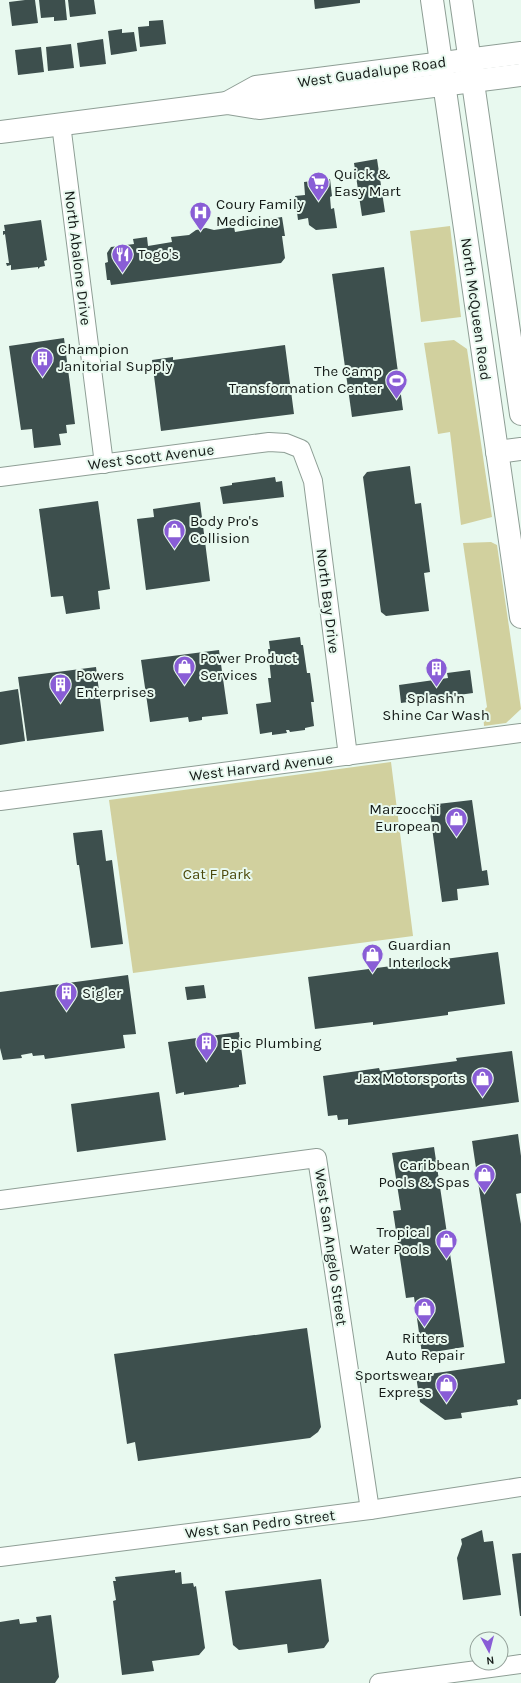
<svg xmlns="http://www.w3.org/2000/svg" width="521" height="1683" viewBox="0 0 521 1683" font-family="Karla,sans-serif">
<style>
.green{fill:#d1d09e}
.building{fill:#3d4f4d}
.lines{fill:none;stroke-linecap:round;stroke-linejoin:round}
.minor-casing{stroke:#8e9e95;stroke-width:20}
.major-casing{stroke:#8e9e95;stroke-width:24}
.minor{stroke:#fff;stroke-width:18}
.major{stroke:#fff;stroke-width:22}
.labels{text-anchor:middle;stroke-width:4;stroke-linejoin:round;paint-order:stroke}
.street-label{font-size:15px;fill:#141a17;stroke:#e8f9ef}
.poi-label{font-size:15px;fill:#141a17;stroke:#e8f9ef;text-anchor:start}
.park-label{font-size:15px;fill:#4c490b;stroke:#e8f9ef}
</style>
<rect width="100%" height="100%" fill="#e8f9ef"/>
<g class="green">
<path d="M450,226L461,317L421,322L410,231Z"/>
<path d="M454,340L467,349L492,517L461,525L450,432L438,434L424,343Z"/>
<path d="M491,542L497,545L521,709L506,723L484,726L483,711L487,707L463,543Z"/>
<path d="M391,762L413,936L133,973L109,800Z"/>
</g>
<g class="building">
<path d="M25,0H35L38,23L12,26L9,2Z"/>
<path d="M39,0H65L67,20L54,21V17L41,18Z"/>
<path d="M68,0H94L96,14L70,17Z"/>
<path d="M314,0H360V3L315,9Z"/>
<path d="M163,20L166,44L140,47L138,27L149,26V21Z"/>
<path d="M122,29V33L134,32L137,51L111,55L108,31Z"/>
<path d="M103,39L106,64L80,67L77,43Z"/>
<path d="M71,44L74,68L48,71L46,47Z"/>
<path d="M41,47L44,72L18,75L15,50Z"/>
<path d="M377,159L385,212L362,216L354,163Z"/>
<path d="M330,179L332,196L330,197L331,209L334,208L337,228L316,230L309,225L308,218L298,220L295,196L305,195L304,182Z"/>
<path d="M282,217L285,236H282L285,258L281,263L111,285L110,280H107L105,263L108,262L107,253L111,247L134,244L133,239L147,237L148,246L172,242L171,237L189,235L196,230L206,228L214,230L234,227L235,232L265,227L264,220Z"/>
<path d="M41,220L47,260L44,261L45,266L40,267L38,269V267L11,270V265L7,266L6,263H9L5,234L3,235V231H5L4,225Z"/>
<path d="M384,267L403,410L352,417L332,274Z"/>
<path d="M64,338L75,424L66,425L67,433L59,434L61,445L34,448L32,429L21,430L9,346Z"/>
<path d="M285,345L294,414L161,431L152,360L173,357V360Z"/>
<path d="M410,466L415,504L421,503L430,572L424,573L429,611L386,616L381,612L363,477L367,472Z"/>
<path d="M275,477L276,482L282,481L284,497L223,504L220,487L232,485V483Z"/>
<path d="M98,501L110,589L98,591L100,609L66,614L63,596L51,597L39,509Z"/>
<path d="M200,502L210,581L146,590L137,519L154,517L153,509Z"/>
<path d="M300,637L301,645H303L307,673H310L314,702H311L314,726L305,728V730L290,732L289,730H286L287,733L272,735V732L260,734L256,704L271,702L268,678H271L268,649H270L269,641Z"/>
<path d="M219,650L228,714L202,717V720L189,722L188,717L150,722L141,660Z"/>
<path d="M96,667L104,731L27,741L18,677Z"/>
<path d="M470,670L473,693L401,703L399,685L448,678L447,673Z"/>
<path d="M18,689L25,741L0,745V692Z"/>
<path d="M472,800L482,871L487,870L489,885L457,889L458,900L442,902L429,805Z"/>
<path d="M102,830L106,861L112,860L123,944L91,948L79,865H77L73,833Z"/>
<path d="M498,952L505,1004L448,1012V1015L373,1025V1022L315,1029L308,977Z"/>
<path d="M128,975L136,1034L123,1035L125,1048L45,1059L44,1055L33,1056L32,1053L21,1055L22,1058L3,1060L0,1048V992Z"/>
<path d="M204,985L206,998L187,1000L185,987Z"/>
<path d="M239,1032L246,1084L239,1085V1087L184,1095V1092L176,1094L168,1042Z"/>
<path d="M512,1051L519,1102L348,1125V1119L338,1120L337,1115L328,1116L323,1076L379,1068L380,1071L457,1061L456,1058Z"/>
<path d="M159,1092L166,1140L77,1152L71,1104Z"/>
<path d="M518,1134L521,1156V1193L516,1194L521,1224V1399L517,1400L518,1405L461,1413L462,1418L445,1420L420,1402L416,1376L505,1363L472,1141Z"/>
<path d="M434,1147L464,1347L422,1354L414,1297L406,1298L393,1211L401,1210L392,1153Z"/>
<path d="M307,1328L321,1427L318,1432L310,1438L138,1461L135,1442L127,1444L114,1354Z"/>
<path d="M482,1530L484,1542L493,1541L501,1595L463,1600L457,1558L462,1544L461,1539Z"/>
<path d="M521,1553V1616H520L512,1554Z"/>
<path d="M175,1570V1573L181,1572L182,1584L193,1583L194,1587L196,1586L205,1648L199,1655L152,1661L154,1671L122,1675L113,1601L116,1600L113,1581H116L115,1577Z"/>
<path d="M321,1579L329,1641L324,1648L288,1653L287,1644L239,1650L233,1645L225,1591Z"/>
<path d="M51,1615L59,1677L55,1683H0V1622L19,1619L20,1624L37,1622L36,1617Z"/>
</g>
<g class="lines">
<defs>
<g id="minor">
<path d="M61,124L104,464"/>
<path d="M0,477L269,442L286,443L301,449L313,481L348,756"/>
<path d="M0,801L521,733"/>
<path d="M0,1200L317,1158L370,1510"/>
<path d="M0,1557L370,1510L521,1487"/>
<path d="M379,1683L521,1664"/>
</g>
<g id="major">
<path d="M432,0L521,617"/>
<path d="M461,0L521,414"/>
<path d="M227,103L256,87L521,53"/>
<path d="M0,132L227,103L259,108L521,75"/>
<path d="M497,452L521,449"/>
</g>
</defs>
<use href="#minor" class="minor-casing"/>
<use href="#major" class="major-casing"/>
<use href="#minor" class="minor"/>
<use href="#major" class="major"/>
</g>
<defs>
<symbol id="supermarket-pin" viewBox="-11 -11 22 30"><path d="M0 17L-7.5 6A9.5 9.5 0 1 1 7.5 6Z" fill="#895dd6" stroke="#e8f9ef"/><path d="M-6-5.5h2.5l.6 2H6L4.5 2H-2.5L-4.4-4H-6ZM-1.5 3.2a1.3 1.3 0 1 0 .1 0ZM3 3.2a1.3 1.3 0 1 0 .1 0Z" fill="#fff"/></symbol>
<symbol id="hospital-pin" viewBox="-11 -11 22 30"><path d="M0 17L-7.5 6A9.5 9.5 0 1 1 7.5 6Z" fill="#895dd6" stroke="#e8f9ef"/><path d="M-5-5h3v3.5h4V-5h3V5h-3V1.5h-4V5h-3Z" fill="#fff"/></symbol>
<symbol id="restaurant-pin" viewBox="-11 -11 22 30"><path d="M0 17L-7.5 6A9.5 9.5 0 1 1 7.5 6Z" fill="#895dd6" stroke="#e8f9ef"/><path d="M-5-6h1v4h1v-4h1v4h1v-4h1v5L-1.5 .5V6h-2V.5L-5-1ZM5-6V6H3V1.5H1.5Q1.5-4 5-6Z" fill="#fff"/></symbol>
<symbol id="building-pin" viewBox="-11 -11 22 30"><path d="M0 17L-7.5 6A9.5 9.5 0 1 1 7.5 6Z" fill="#895dd6" stroke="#e8f9ef"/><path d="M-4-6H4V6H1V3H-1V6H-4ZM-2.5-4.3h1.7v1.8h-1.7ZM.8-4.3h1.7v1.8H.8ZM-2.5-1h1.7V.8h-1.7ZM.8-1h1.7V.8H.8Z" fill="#fff"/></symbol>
<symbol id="stadium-pin" viewBox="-11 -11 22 30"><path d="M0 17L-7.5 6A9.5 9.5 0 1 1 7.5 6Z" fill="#895dd6" stroke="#e8f9ef"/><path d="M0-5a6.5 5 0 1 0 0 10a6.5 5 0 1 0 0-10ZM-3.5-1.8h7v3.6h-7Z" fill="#fff"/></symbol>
<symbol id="shop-pin" viewBox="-11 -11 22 30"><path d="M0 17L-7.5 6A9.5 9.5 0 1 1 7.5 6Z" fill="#895dd6" stroke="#e8f9ef"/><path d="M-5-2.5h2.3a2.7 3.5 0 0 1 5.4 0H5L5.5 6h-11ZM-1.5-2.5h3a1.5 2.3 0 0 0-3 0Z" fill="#fff"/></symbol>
</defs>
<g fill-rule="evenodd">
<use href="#supermarket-pin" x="306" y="170" width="25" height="34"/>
<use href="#hospital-pin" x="188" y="200" width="25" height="34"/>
<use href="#restaurant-pin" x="110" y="242" width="25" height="34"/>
<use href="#building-pin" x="30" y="346" width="25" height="34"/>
<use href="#stadium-pin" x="384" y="368" width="25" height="34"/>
<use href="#shop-pin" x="162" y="518" width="25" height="34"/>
<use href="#shop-pin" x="172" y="654" width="25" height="34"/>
<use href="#building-pin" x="424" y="656" width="25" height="34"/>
<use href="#building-pin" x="48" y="672" width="25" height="34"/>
<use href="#shop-pin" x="444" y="806" width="25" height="34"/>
<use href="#shop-pin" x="360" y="942" width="25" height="34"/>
<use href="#building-pin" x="54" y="980" width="25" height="34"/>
<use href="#building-pin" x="194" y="1030" width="25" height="34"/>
<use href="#shop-pin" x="470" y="1066" width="25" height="34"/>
<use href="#shop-pin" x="472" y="1162" width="25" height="34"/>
<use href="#shop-pin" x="434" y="1228" width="25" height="34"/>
<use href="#shop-pin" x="412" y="1296" width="25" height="34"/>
<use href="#shop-pin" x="434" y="1372" width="25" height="34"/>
</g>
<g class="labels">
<g class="street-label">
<text transform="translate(372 72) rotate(-8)" y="5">West Guadalupe Road</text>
<text transform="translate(78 258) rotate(83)" y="5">North Abalone Drive</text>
<text transform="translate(476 309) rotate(82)" y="5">North McQueen Road</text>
<text transform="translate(151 457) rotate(-7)" y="5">West Scott Avenue</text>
<text transform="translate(328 601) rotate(83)" y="5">North Bay Drive</text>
<text transform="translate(261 767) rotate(-7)" y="5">West Harvard Avenue</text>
<text transform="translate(331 1247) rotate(82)" y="5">West San Angelo Street</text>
<text transform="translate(260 1524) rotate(-7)" y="5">West San Pedro Street</text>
</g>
<g class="poi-label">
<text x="334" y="179">Quick &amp;<tspan x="334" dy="17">Easy Mart</tspan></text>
<text x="216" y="209">Coury Family<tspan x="216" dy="17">Medicine</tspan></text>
<text x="138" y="259">Togo's</text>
<text x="58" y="354">Champion<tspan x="58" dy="17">Janitorial Supply</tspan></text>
<text x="382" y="376" text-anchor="end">The Camp<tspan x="382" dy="17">Transformation Center</tspan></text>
<text x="190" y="526">Body Pro's<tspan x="190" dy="17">Collision</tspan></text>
<text x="200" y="663">Power Product<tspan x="200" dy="17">Services</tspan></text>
<text x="76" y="680">Powers<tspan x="76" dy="17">Enterprises</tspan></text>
<text x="436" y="703" text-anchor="middle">Splash'n<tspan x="436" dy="17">Shine Car Wash</tspan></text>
<text x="440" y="814" text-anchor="end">Marzocchi<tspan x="440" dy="17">European</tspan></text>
<text x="388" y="950">Guardian<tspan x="388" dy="17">Interlock</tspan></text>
<text x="82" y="998">Sigler</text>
<text x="222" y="1048">Epic Plumbing</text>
<text x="466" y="1083" text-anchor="end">Jax Motorsports</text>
<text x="470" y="1170" text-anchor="end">Caribbean<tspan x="470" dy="17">Pools &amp; Spas</tspan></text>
<text x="430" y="1237" text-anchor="end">Tropical<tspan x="430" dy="17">Water Pools</tspan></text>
<text x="425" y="1343" text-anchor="middle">Ritters<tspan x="425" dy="17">Auto Repair</tspan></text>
<text x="432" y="1380" text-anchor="end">Sportswear<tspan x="432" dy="17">Express</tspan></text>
</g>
<g class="park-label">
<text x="217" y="879">Cat F Park</text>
</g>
</g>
<g transform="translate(489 1651) rotate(173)"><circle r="19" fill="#e8f9ef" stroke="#93a099"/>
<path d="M0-3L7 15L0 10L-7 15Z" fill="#895dd6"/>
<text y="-6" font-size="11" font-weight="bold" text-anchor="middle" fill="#141a17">N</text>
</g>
</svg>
